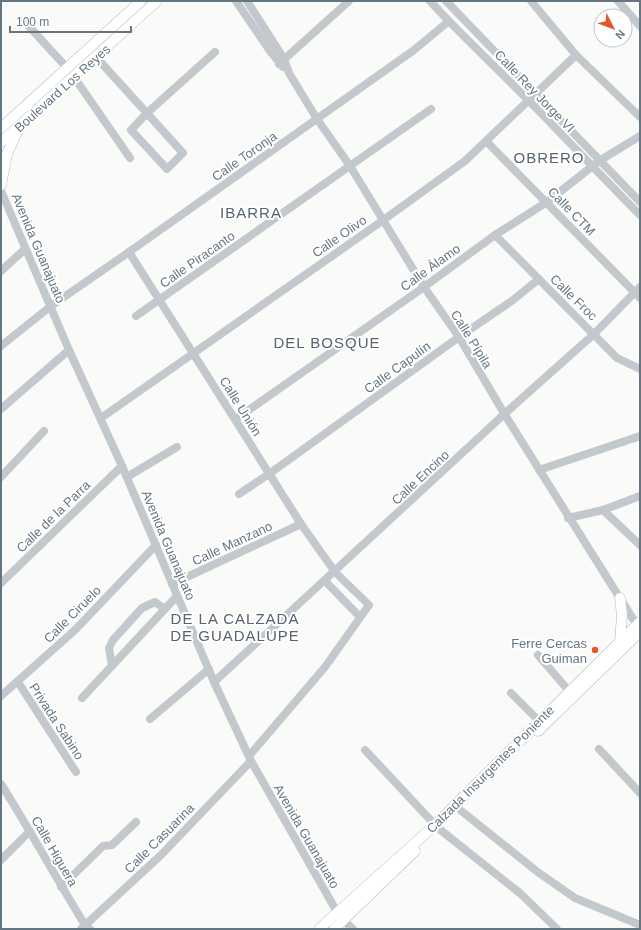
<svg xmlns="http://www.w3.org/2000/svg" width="641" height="930" viewBox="0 0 641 930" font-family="Arial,sans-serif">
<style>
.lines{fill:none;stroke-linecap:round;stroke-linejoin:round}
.major-casing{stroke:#b5babe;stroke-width:11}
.minor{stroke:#c3c8cc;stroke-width:8}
.major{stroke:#fff;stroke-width:10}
.poi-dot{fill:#e4572e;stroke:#fff;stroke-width:1.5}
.labels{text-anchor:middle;stroke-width:4;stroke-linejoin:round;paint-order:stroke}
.street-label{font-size:13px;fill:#657683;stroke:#fff}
.poi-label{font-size:13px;fill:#657683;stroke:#fff;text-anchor:end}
.quarter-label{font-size:15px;letter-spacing:1px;fill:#57646e;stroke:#fff}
</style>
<rect width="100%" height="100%" fill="#fafaf8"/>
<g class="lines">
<defs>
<g id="major">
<path d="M1,128L141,1"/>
<path d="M1,142L157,1"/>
<path d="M1,185L7,154L18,130"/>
<path d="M620,598L622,615L620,642"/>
<path d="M538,731L640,632"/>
<path d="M319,929L435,825L640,622"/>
<path d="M334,929L415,851"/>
</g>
</defs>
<use href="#major" class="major-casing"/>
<g class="minor">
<path d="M236,1L270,51L283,67"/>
<path d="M247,1L284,59L289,73L317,119L350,166L424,287L459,337L505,415L633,619L640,624"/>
<path d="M430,1C461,35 495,66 527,99C565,137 602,177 640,215"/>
<path d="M446,1L640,202"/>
<path d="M531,1L576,55L640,117"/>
<path d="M618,1L640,26"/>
<path d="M24,21L68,69"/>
<path d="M96,57C125,89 154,121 183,153L167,169L131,130L147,113L215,52"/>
<path d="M279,64L349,1"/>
<path d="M74,77L130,158"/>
<path d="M486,141L640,298"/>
<path d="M1,191L69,350L122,466L214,682L251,761L337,912L343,920L353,929"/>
<path d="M495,235L617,358L640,369"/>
<path d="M129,252L301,524L335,572L369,605L325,667L249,756"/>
<path d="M1,271L25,249"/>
<path d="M136,316L431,109"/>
<path d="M1,346L51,306L129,252L414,50L449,21"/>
<path d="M1,409L69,350"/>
<path d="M101,418L382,221L465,161L576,55"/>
<path d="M236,419L424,287L495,235L547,202L599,161L640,136"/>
<path d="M539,470L640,436"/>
<path d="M1,477L44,431"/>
<path d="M127,477L177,447"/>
<path d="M239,494L269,474L459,337L513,300L539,279"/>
<path d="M603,510L640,545"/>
<path d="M568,518L603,510L640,496"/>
<path d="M325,581L360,617"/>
<path d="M1,583L122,466"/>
<path d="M172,584L301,524"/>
<path d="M538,655L569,691"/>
<path d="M112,666L109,648L113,640L142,608L155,602L165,609"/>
<path d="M18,682L76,772"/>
<path d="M214,682L511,408L594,334L640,287"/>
<path d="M511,693L539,721"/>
<path d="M1,696L75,630L156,545"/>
<path d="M82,698L177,596"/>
<path d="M150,719L209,669"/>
<path d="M599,749L640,793"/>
<path d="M365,750L438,828L521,894L557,929"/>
<path d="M1,784C30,830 56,878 85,925L90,929"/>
<path d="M454,805L539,873L575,898L640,925"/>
<path d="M1,860L30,831"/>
<path d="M61,887L103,846L112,845L136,822"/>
<path d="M81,929L161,855L251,761"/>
</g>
<use href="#major" class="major"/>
</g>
<circle class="poi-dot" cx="595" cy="650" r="4"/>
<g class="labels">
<g class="street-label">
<text transform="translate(62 88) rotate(-42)" y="5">Boulevard Los Reyes</text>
<text transform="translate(535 91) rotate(46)" y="5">Calle Rey Jorge VI</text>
<text transform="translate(244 156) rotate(-35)" y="5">Calle Toronja</text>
<text transform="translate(572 211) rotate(46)" y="5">Calle CTM</text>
<text transform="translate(339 236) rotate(-35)" y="5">Calle Olivo</text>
<text transform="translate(39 248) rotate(67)" y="5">Avenida Guanajuato</text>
<text transform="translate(197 259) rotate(-35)" y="5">Calle Piracanto</text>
<text transform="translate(430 267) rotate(-36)" y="5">Calle Álamo</text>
<text transform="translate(574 297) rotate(44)" y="5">Calle Froc</text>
<text transform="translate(472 339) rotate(58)" y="5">Calle Pípila</text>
<text transform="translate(397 367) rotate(-36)" y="5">Calle Capulín</text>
<text transform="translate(241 406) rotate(58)" y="5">Calle Unión</text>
<text transform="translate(420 477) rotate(-43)" y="5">Calle Encino</text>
<text transform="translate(53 516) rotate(-44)" y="5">Calle de la Parra</text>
<text transform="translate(232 543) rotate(-25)" y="5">Calle Manzano</text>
<text transform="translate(169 545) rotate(67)" y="5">Avenida Guanajuato</text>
<text transform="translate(72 614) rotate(-45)" y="5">Calle Ciruelo</text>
<text transform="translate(57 721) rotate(57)" y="5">Privada Sabino</text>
<text transform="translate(490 769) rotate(-45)" y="5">Calzada Insurgentes Poniente</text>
<text transform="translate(307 836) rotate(60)" y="5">Avenida Guanajuato</text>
<text transform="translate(159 838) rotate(-45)" y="5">Calle Casuarina</text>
<text transform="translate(55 851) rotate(60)" y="5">Calle Higuera</text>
</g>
<g class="poi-label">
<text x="587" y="648">Ferre Cercas<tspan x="587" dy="15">Guiman</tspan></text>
</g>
<g class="quarter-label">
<text x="549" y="163">OBRERO</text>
<text x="251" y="218">IBARRA</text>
<text x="327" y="348">DEL BOSQUE</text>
<text x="235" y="624">DE LA CALZADA<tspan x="235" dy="17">DE GUADALUPE</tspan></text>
</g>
</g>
<rect width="641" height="930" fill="none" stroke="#657683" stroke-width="4"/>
<g transform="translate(613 28) rotate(132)"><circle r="19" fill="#ffffff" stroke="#c1c8cd"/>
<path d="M0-3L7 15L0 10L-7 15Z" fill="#e4572e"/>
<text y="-6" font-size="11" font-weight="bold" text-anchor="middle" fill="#657683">N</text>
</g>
<path d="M10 26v6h121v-6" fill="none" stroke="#657683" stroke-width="2"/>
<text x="16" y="26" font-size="12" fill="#657683" stroke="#ffffff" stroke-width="3" paint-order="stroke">100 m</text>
</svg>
